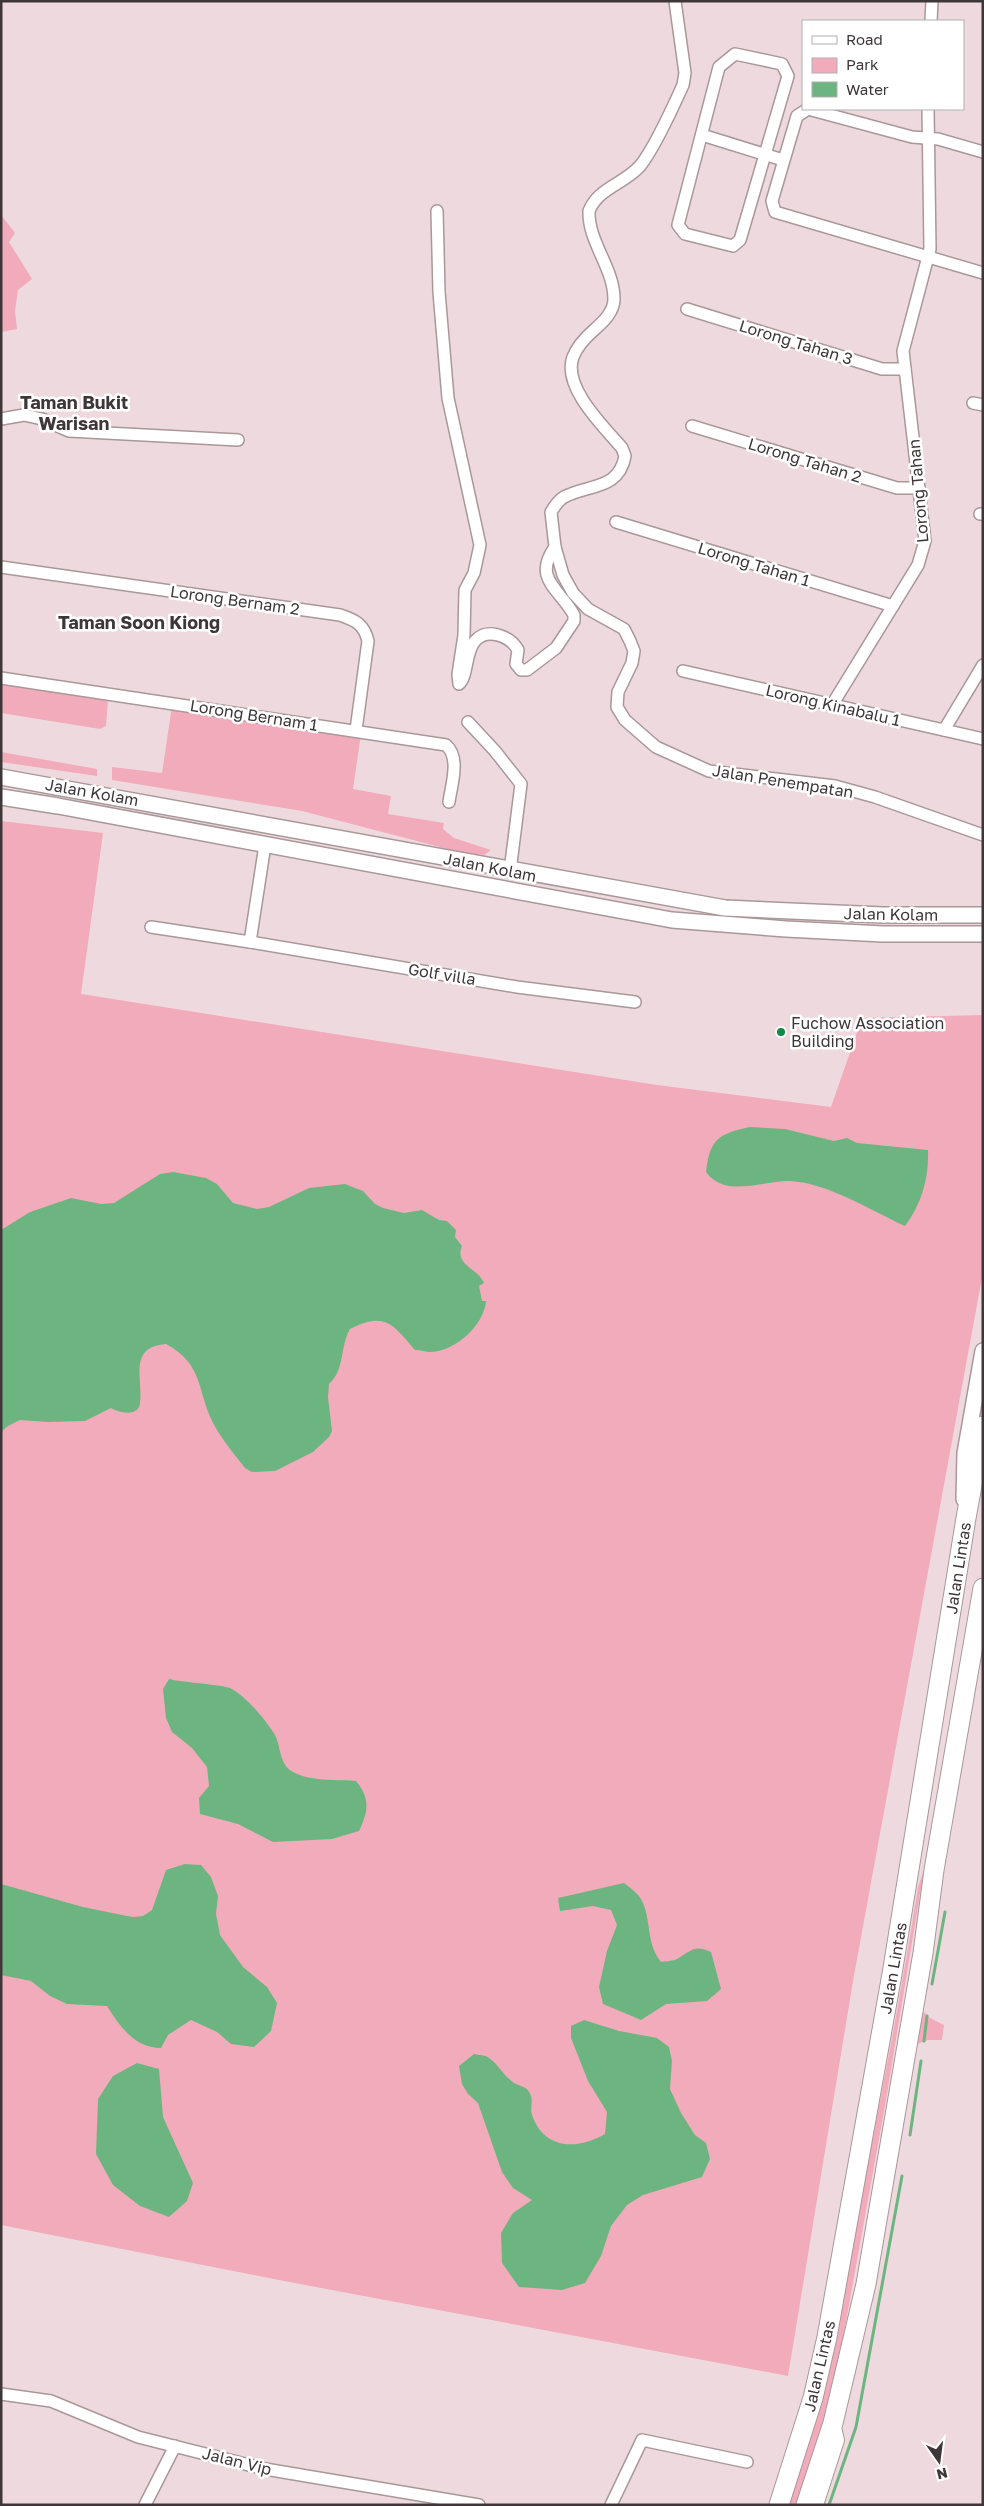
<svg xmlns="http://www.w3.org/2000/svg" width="984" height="2506" viewBox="0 0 984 2506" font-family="'Golos Text',sans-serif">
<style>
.green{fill:#f2abbb}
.water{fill:#6db580}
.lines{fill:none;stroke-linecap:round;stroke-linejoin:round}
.stream{stroke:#6db580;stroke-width:3}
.minor-casing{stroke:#a9979a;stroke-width:14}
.tertiary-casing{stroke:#a9979a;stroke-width:16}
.secondary-casing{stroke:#a9979a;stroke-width:18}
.trunk-casing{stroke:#a9979a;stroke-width:21}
.minor{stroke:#fff;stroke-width:11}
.tertiary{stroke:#fff;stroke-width:14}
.secondary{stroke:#fff;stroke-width:15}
.trunk{stroke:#fff;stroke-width:19}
.poi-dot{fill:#108a45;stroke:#fff;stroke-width:2}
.labels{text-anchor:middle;stroke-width:5;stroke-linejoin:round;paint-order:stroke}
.street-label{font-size:16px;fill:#3e3638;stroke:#fff}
.poi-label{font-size:16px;fill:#3e3638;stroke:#fff;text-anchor:start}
.neighbourhood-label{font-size:18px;font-weight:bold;fill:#3e3638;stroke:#fff}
</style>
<rect width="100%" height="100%" fill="#eedade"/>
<g class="green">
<path d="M1,215L15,233L9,242L32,279L18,290L15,311L17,329L1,332Z"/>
<path d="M1,682L108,699L106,726L100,729L1,713Z"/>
<path d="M172,706L361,734L353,789L391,796L388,814L444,823L443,829L454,838L491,850L484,855L459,852L302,811L112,780V767L162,773Z"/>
<path d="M1,752L97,769V776L1,762Z"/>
<path d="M1,821L103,833L81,994L657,1085L831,1107L862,1018L983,1015V1272L853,1981L788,2376L284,2281L1,2225Z"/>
<path d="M924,1870L886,2100L836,2377L826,2416L797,2505H788C821,2420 833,2336 851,2248C875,2128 899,2008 918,1887Z"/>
<path d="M922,2010L930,2018L944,2025L942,2040H928L917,2044Z"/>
</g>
<g class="water">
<path d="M750,1127L785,1129L834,1141L847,1138L857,1143L928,1150C929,1178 922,1203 905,1226C870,1210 828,1183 790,1181C765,1180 725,1199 706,1172C710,1138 719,1134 750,1127Z"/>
<path d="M173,1172L206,1178L217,1184L233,1203L257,1209L269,1207L309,1188L345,1184L363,1191L375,1204L383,1208L404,1213L422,1210L439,1220L447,1221L456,1230L455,1237L462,1246C454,1265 478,1268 484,1283L479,1286L482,1301H486C484,1325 456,1351 431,1352C426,1352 421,1350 415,1350C393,1325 386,1311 350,1329C340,1346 345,1370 329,1384L328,1397L332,1431L329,1437L313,1452L275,1471L252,1472L245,1468C234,1454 220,1437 212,1421C197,1389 203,1364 166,1344C128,1347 143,1378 140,1403C139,1417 119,1413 111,1408L85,1421L48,1422L20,1420L8,1426L1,1432V1230L30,1212L71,1198L101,1204L114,1203L160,1174Z"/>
<path d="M169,1679C181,1682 223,1685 230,1688C246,1696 266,1720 275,1735C281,1746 279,1765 293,1772C311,1782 335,1779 356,1781C371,1799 368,1812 359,1831L332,1839L273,1842L238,1824L200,1814L199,1798L209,1786L207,1767L192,1748L172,1732L166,1718L163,1689Z"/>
<path d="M185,1864L201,1865L211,1877L218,1896L216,1914L220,1935L243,1967L267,1987L277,2003L271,2031L254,2047L231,2044L217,2032L191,2020L168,2035L161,2048C135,2048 120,2027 107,2006L67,2004L50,1996L31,1981L1,1975V1884L83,1907L132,1917L143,1916L152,1910L166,1870Z"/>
<path d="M624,1883C629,1887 635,1891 639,1896C653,1916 644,1940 661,1962C666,1961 673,1961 677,1959C691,1951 694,1944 711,1952L721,1989L707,2001L666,2004L641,2020L603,2004L599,1987L607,1951L617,1925L611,1910L593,1906L560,1911L558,1898Z"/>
<path d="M584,2020L619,2031L657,2038L669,2047L672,2061L670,2089L681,2113L695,2135L706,2143L710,2159L702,2177L643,2195L627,2205L611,2226L601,2256L585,2283L562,2290L519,2287L502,2263L501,2233L513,2213L532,2200L513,2188L502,2172L478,2103L468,2094L462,2084L459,2066L474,2054C479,2055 486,2055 489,2058C498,2064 504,2076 514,2083C521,2087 528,2086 531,2096C533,2102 530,2109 532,2115C544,2150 578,2150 605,2134L607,2112L588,2081L571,2038V2026Z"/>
<path d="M137,2063L159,2069L163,2117L193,2183L187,2201L169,2217L140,2206L113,2185L96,2154L98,2099L113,2076Z"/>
</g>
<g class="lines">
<g class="stream">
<path d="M932,1984L945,1912"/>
<path d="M924,2041L927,2016"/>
<path d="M910,2135L921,2061"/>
<path d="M829,2505L856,2427L902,2176"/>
</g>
<defs>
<g id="minor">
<path d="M675,1L685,73L683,85C674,105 653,150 640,166C624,184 598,188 589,211C588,242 614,268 614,299C614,312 603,322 594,330C586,337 577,347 573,357C562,387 604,427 622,448L625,456C619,490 589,484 564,497C559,500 554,507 551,512L555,547L563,575L573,593L588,609L624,629L630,641L634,651L632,663L618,692L617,707L625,720L656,747L709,771L835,786L875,797L983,835"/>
<path d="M931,21L932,1"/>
<path d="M735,54L782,64L788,76L740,240L733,246L685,234L678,225L719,67Z"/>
<path d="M702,135L783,160"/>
<path d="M983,152L938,139L912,137L808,109L797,116L772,201L775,212L983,273"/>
<path d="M437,211L439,292L448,398L480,545L474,573L465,590L464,635L458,674L459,684C468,676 465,652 475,641C487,627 510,636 518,650L516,664L521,670H527L556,648L574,621V615C560,589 532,579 555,547"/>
<path d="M687,309L882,369H905"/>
<path d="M973,403L983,405"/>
<path d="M1,419L24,415L42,419L69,431L238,440"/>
<path d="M692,426L897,488H919"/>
<path d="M980,514H983"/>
<path d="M616,522L893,606"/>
<path d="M1,567L340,615C355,620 364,624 368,641L356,730"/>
<path d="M683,671L983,739"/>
<path d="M1,678L446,745C461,758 451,786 449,802"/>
<path d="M832,705L918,565L925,541L903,351L930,249L928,109"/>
<path d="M468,722L495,751L521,784L510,871"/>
<path d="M944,730L983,665"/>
<path d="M265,845L250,942L517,987L635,1002"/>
<path d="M151,927L250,942"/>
<path d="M1,2394L51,2401L138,2437L265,2469L479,2505"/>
<path d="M145,2505L175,2446"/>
<path d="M611,2505L642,2440L747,2462"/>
</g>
<path id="tertiary" d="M816,2505L837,2440L833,2423"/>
<g id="secondary">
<path d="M1,777L725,908L883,915H983"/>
<path d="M1,797L58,806L672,920L786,929L883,934H983"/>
<path d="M964,1499L965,1453L983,1351"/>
</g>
<g id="trunk">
<path d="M779,2505L813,2398L827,2337L892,1974L966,1518L983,1426"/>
<path d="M806,2505L833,2423L866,2284L923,1953L934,1870L983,1588"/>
</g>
</defs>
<use href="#minor" class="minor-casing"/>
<use href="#tertiary" class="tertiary-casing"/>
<use href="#secondary" class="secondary-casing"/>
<use href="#trunk" class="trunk-casing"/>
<use href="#minor" class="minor"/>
<use href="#tertiary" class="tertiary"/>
<use href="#secondary" class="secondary"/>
<use href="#trunk" class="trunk"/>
</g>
<circle class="poi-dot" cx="781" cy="1032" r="5"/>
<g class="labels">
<g class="street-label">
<text transform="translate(796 342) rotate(17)" y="6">Lorong Tahan 3</text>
<text transform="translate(805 460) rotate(17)" y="6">Lorong Tahan 2</text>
<text transform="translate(918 491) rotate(-95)" y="6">Lorong Tahan</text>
<text transform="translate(754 564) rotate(17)" y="6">Lorong Tahan 1</text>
<text transform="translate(235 600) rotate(8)" y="6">Lorong Bernam 2</text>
<text transform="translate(833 705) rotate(13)" y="6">Lorong Kinabalu 1</text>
<text transform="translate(254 715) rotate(9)" y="6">Lorong Bernam 1</text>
<text transform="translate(783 781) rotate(9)" y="6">Jalan Penempatan</text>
<text transform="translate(92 792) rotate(10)" y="6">Jalan Kolam</text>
<text transform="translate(490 867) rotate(11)" y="6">Jalan Kolam</text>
<text transform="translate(891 914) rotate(1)" y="6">Jalan Kolam</text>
<text transform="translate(442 974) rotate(9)" y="6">Golf villa</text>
<text transform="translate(958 1568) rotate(-81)" y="6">Jalan Lintas</text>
<text transform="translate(893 1968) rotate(-80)" y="6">Jalan Lintas</text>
<text transform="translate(819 2366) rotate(-77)" y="6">Jalan Lintas</text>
<text transform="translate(237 2461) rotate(14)" y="6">Jalan Vip</text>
</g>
<g class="poi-label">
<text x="791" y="1029">Fuchow Association<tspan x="791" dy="18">Building</tspan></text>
</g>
<g class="neighbourhood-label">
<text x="74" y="409">Taman Bukit<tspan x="74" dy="21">Warisan</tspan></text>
<text x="139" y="629">Taman Soon Kiong</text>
</g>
</g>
<rect width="984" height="2506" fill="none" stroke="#3e3638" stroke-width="5"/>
<rect x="802" y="20" width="162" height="90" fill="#ffffff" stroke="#b2afaf"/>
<rect x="812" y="36" width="25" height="8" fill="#ffffff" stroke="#b2afaf"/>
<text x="846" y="45" font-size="15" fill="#3e3638">Road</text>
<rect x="812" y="58" width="25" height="15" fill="#f2abbb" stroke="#b2afaf"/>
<text x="846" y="70" font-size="15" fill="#3e3638">Park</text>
<rect x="812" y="82" width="25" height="15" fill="#6db580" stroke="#b2afaf"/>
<text x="846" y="95" font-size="15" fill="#3e3638">Water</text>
<g transform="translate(939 2461) rotate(166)" stroke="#ffffff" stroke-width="4" paint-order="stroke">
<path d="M0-4L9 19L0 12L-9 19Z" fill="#3e3638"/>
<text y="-8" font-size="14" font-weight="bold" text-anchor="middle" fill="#3e3638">N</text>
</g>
</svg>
